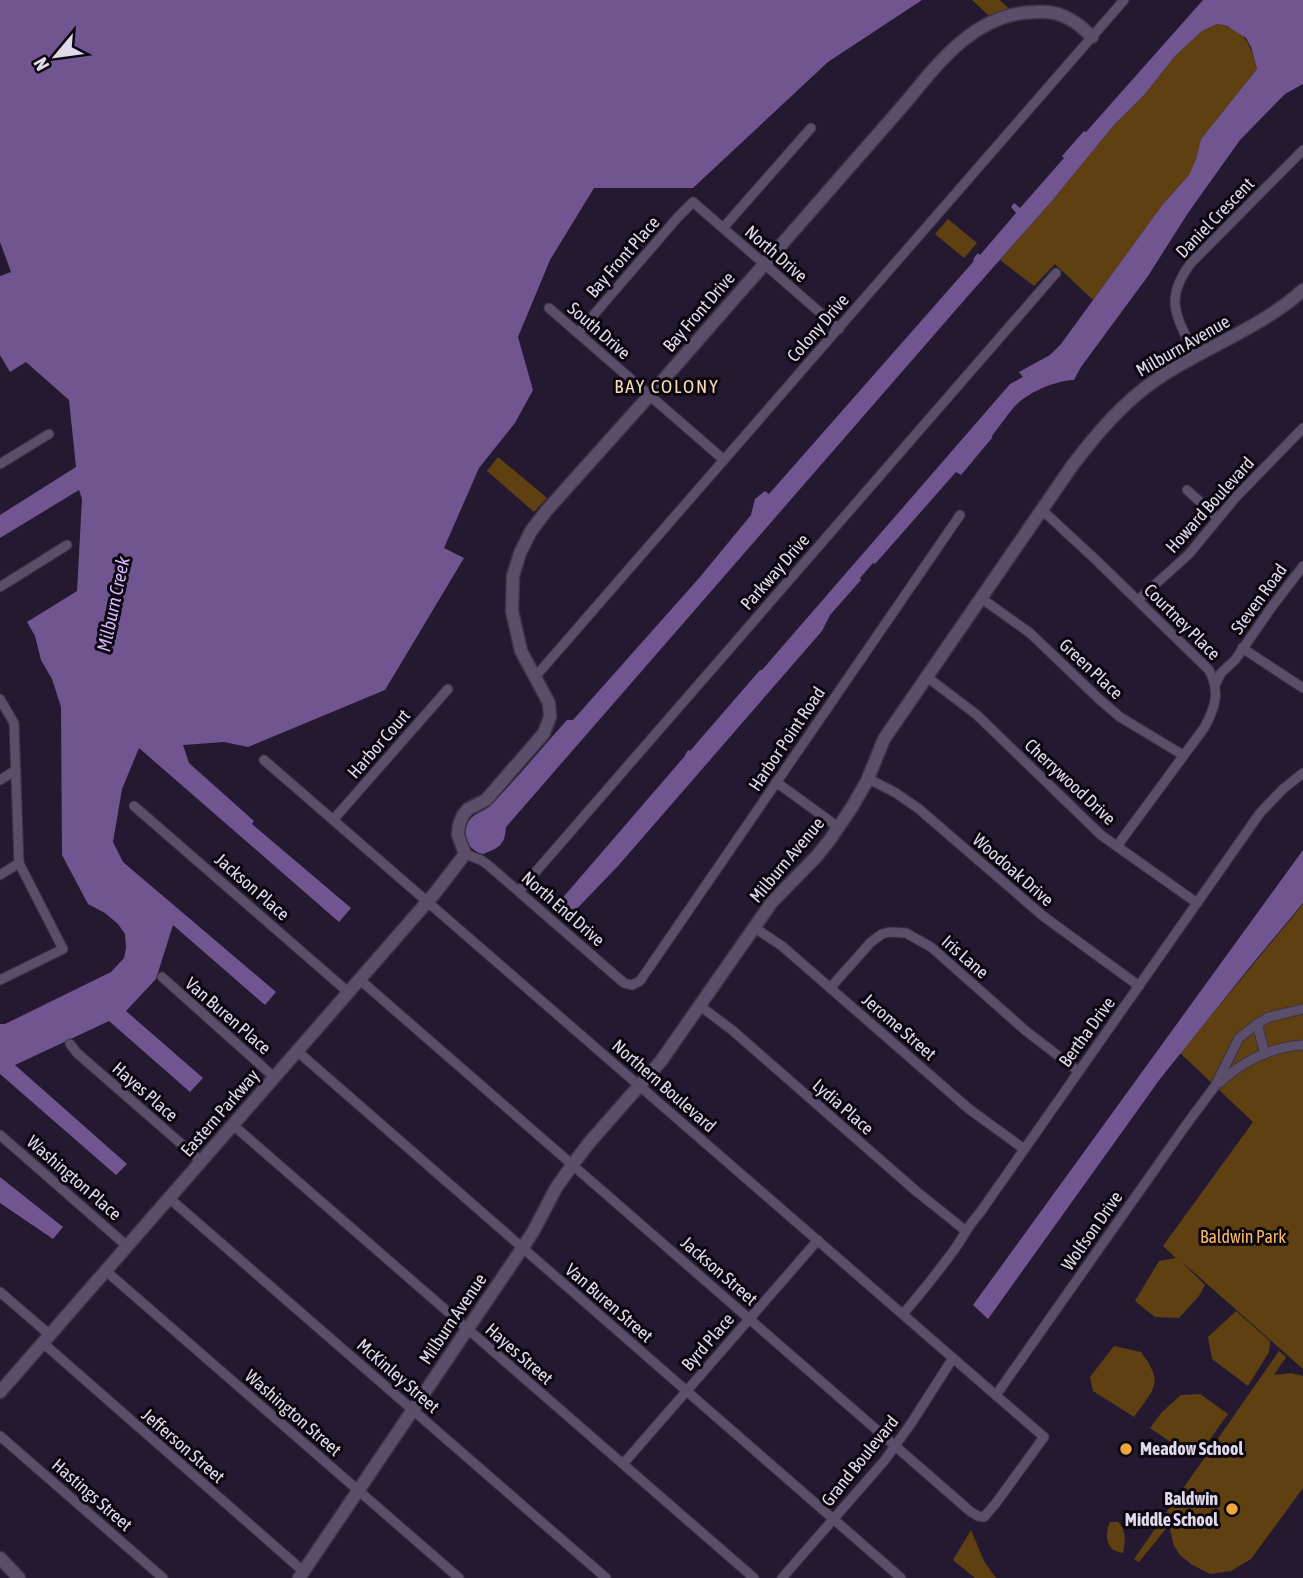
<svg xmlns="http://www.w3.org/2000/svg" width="1303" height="1578" viewBox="0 0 1303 1578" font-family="'Asap Condensed',sans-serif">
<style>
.green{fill:#5f4011}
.water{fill:#715590}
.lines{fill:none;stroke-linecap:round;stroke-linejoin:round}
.street-casing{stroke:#3c3346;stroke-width:11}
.secondary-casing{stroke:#3c3346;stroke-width:15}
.street{stroke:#5a4e6a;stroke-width:9}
.secondary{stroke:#5a4e6a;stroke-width:12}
.poi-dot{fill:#efa73d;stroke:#0b0610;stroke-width:2.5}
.labels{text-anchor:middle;stroke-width:6;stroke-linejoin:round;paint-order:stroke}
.street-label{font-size:18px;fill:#e1daea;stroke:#0b0610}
.park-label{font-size:18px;fill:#f7b864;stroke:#0b0610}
.poi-label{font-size:18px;font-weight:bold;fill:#e1daea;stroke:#0b0610;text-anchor:start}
.neighbourhood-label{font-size:19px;letter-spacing:2px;fill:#f8dab4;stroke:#0b0610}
.water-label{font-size:19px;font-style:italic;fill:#d6b7fc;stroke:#0b0610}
</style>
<rect width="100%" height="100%" fill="#241930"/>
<g class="green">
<path d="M972,0H1000L1009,9L989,16Z"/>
<path d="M1217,24C1246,30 1250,43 1257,69L1201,139L1196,159L1189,175L1163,204L1093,300L1055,264L1034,286L1000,260L1051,202L1114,125L1145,94L1175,56L1202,31Z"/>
<path d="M948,219L977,243L964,258L935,234Z"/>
<path d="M498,457L547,498L534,512L487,471Z"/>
<path d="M1303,904V1369L1181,1261L1205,1285L1199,1296L1179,1318L1155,1317L1135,1301L1159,1261L1176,1258L1163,1246L1253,1122L1180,1053Z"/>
<path d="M1236,1311L1270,1341L1269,1352L1248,1386L1212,1359L1208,1337Z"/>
<path d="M1114,1346L1141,1352C1165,1384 1154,1388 1134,1417L1093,1391L1090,1377Z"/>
<path d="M1279,1351L1286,1357L1274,1375L1291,1373L1303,1376V1488L1251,1559L1231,1571L1210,1574L1191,1564L1180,1555L1174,1546L1169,1525L1139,1562L1134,1559Z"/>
<path d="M1200,1394L1228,1414L1200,1453L1191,1456L1150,1428L1162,1412L1181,1395Z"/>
<path d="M1110,1522H1118C1127,1530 1125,1543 1123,1553C1119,1552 1115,1551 1112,1549C1105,1542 1106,1530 1110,1522Z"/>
<path d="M971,1530L984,1561L996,1578H975L953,1560Z"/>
</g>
<g class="water">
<path d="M0,0H922L828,62L693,188H594L550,260L518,337L533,390L515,423L479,468L444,548L464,558L385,690L248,747L224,742L183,745L189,763L254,821L252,824L351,908L339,922L139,748L122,789L113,842L123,862L276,992L265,1005L173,925L156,979L126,1011L203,1078L190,1092L109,1021L15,1065L127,1164L116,1175L0,1074V1024H5L111,972L124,958L126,948L125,934L118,924L105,913L88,904L62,855L61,707L52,679L41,660L35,636L27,622L77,591L82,499L79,490L0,538V515L76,467L69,400L26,362L10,372L0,355V276L11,272L0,242Z"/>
<path d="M1203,0H1303V84L1285,94L1240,140L1188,213L1148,276L1081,367L1074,380C1055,381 1031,391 1017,404C1008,413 1000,426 992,436V438L961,475L956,472L875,564L873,563L860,578L861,580L830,615L822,631L618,866L566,920L553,909L684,757L688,750L690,751L760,670H762L1010,384L1023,377L1019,372L1050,355L1061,344L1163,204L1189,175L1196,159L1201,139L1257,69L1251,47L1246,38L1227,26L1217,24L1202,31L1175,56L1145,94L1114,125L1051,202L967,297L506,827C505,846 498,848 483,854C470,851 462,838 467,825C471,813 483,813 491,805C517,778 542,748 567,720H573L700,577L751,515L755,499L765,491L769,494L973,262L974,258L978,253L980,255L1016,213L1011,207L1014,203L1020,208L1064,158L1062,156L1084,131L1086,132Z"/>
<path d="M1303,850V903L1249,968L1160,1079L988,1319L973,1305Z"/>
<path d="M0,1177L63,1227L53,1239L0,1203Z"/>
</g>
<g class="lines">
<defs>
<g id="street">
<path d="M723,228L811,128"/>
<path d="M549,308L724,460"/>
<path d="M578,333L678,217L693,202L839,329"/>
<path d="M1196,357C1178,318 1162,301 1191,263L1303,150"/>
<path d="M0,464L49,434"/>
<path d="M1187,490L1218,518"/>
<path d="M1042,510L1095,559L1209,670C1220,691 1216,707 1204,728L1117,846"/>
<path d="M0,587L67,545"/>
<path d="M981,598L1030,633L1099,699L1120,717L1183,755"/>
<path d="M1138,600L1189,554L1236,497L1303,428"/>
<path d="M1242,648L1303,688"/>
<path d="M535,677L1124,0"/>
<path d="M927,677L977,715L1101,835L1197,903"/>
<path d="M1216,683L1221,673L1235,660L1271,608L1303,566"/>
<path d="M0,699L14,723L19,863L63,949L0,980"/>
<path d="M264,760L1044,1437L996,1503L984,1517L978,1516L971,1512L359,979"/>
<path d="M867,778L896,793L919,809L1043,916L1139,986"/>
<path d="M0,780L16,770"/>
<path d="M776,782L838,827"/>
<path d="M134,806L348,992"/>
<path d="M333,820L448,689"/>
<path d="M465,854L481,860L488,865L624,983L632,985L640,981L960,515"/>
<path d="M0,875L19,863"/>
<path d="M519,891L1056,273"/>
<path d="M755,928L782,946L969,1109L1024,1149"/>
<path d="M162,977L274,1077"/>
<path d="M830,988L871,942L882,934L890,932L906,933L931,947L1026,1031L1078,1071"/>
<path d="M700,1006L732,1030L916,1191L966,1231"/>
<path d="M1257,1024L1265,1054"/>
<path d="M70,1044L77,1053L201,1161"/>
<path d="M297,1051L901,1578"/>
<path d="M1219,1083C1242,1062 1271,1047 1303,1045"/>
<path d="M233,1125L754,1578"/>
<path d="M0,1135L127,1246"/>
<path d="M169,1198L606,1578"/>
<path d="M106,1271L459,1578"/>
<path d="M0,1292L50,1335"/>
<path d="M903,1314C921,1293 938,1272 954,1250C963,1238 969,1224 979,1214L1260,813L1283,789L1303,773"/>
<path d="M43,1343L303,1571"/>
<path d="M996,1395L1186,1125L1215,1086L1239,1038L1257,1024L1269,1017L1303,1009"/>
<path d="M0,1436L163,1578"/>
<path d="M623,1464L818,1240"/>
<path d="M782,1578L885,1460L912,1422L953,1358"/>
</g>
<g id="secondary">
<path d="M0,1392L435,893L465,854L458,835L459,825L463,815L468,809L486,800L544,733L550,717L549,703L521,651L512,611L513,576L520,553L531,531L547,510L650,395L907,101C940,60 977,13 1035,12C1047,11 1060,13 1071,20C1079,24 1086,31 1092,37"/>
<path d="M0,1558L19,1578"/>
<path d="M299,1578L515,1259L533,1232L556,1188L573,1164L589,1143L661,1061L772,902L816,857L829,841L852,807L867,781L884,739L1072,466C1098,432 1124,401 1160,377C1207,346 1261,328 1303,290"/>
</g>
</defs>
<use href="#street" class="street-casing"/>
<use href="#secondary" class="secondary-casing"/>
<use href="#street" class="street"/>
<use href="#secondary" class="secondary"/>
</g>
<g class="poi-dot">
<circle cx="1126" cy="1449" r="7"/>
<circle cx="1232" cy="1509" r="7"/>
</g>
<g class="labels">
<g class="street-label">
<text transform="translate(1215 218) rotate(-46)" y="6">Daniel Crescent</text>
<text transform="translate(776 254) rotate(41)" y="6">North Drive</text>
<text transform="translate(623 257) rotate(-49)" y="6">Bay Front Place</text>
<text transform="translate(699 312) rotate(-49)" y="6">Bay Front Drive</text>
<text transform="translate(818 328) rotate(-49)" y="6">Colony Drive</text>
<text transform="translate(599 331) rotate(41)" y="6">South Drive</text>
<text transform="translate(1183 346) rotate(-30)" y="6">Milburn Avenue</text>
<text transform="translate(1210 505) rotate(-48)" y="6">Howard Boulevard</text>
<text transform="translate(775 572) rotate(-49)" y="6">Parkway Drive</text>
<text transform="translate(1259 599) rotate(-54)" y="6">Steven Road</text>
<text transform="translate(1182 622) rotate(45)" y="6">Courtney Place</text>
<text transform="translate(1091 669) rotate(43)" y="6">Green Place</text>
<text transform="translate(787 739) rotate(-56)" y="6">Harbor Point Road</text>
<text transform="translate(379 744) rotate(-49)" y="6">Harbor Court</text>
<text transform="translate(1070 782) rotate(43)" y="6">Cherrywood Drive</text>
<text transform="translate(787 860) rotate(-50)" y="6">Milburn Avenue</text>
<text transform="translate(1013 870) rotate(41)" y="6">Woodoak Drive</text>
<text transform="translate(252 887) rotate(41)" y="6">Jackson Place</text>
<text transform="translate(563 909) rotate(41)" y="6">North End Drive</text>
<text transform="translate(965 957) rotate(41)" y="6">Iris Lane</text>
<text transform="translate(228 1016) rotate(41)" y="6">Van Buren Place</text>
<text transform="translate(899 1027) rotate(41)" y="6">Jerome Street</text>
<text transform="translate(1087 1032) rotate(-54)" y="6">Bertha Drive</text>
<text transform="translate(664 1086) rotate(41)" y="6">Northern Boulevard</text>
<text transform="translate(145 1092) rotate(41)" y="6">Hayes Place</text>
<text transform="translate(843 1107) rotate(41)" y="6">Lydia Place</text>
<text transform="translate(220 1113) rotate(-49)" y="6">Eastern Parkway</text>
<text transform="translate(74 1178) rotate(41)" y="6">Washington Place</text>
<text transform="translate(1092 1231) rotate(-55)" y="6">Wolfson Drive</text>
<text transform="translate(719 1271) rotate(41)" y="6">Jackson Street</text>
<text transform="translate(609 1303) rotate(41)" y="6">Van Buren Street</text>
<text transform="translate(453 1319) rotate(-56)" y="6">Milburn Avenue</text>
<text transform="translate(708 1342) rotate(-49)" y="6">Byrd Place</text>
<text transform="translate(519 1354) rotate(41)" y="6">Hayes Street</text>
<text transform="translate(398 1376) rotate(41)" y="6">McKinley Street</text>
<text transform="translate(293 1413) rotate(41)" y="6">Washington Street</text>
<text transform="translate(183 1446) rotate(41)" y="6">Jefferson Street</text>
<text transform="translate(860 1461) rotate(-51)" y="6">Grand Boulevard</text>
<text transform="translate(92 1495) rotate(41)" y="6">Hastings Street</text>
</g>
<g class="park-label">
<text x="1243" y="1243">Baldwin Park</text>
</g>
<g class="poi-label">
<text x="1140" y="1455">Meadow School</text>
<text x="1218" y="1505" text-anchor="end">Baldwin<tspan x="1218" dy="21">Middle School</tspan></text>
</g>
<g class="neighbourhood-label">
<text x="667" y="393">BAY COLONY</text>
</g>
<g class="water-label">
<text transform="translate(113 604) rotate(-78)" y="7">Milburn Creek</text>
</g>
</g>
<g transform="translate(56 56) rotate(241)" stroke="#0b0610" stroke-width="5" paint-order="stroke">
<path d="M0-5L12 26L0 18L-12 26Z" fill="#e1daea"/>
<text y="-10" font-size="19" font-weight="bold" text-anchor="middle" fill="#e1daea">N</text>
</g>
</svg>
